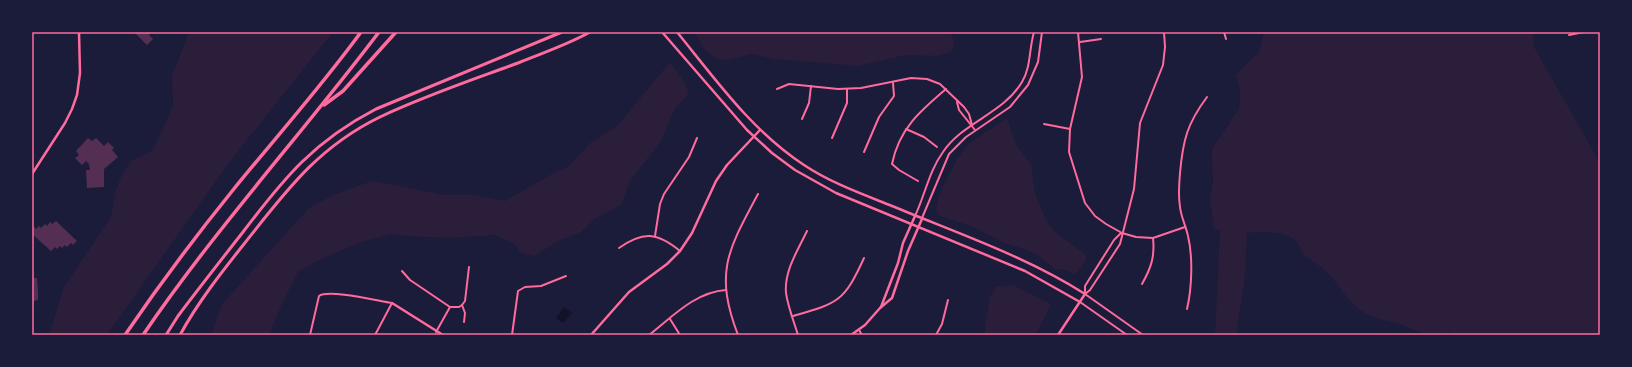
<svg xmlns="http://www.w3.org/2000/svg" width="1632" height="367" viewBox="0 0 1632 367" font-family="Signika,sans-serif">
<style>
.green{fill:#2a1e3b}
.water{fill:#12122b}
.building{fill:#542f53}
.lines{fill:none;stroke-linecap:round;stroke-linejoin:round}
.minor{stroke:#ff6b9d;stroke-width:2}
.tertiary{stroke:#ff6b9d;stroke-width:2.5}
.primary{stroke:#ff6b9d;stroke-width:3}
.motorway{stroke:#ff6b9d;stroke-width:3.5}
.neatline{fill:none;stroke:#ff6b9d;stroke-width:1.5}
</style>
<rect width="100%" height="100%" fill="#1b1b3a"/>
<g class="green">
<path d="M189,32H333L228,164L107,335H49L64,287L111,217L116,190L122,174L131,161L153,150L173,106L172,76Z"/>
<path d="M694,32H950L955,43L951,52L937,56L906,55L858,66L774,59L752,54L729,60L717,59L705,50Z"/>
<path d="M1264,32H1533L1534,47L1596,156L1600,167V335H1458L1450,332C1429,340 1419,331 1400,324C1391,321 1380,320 1371,316C1352,308 1342,290 1330,275C1322,267 1310,260 1301,252C1299,229 1263,232 1247,233L1245,277L1236,335H1215L1220,229L1214,230L1210,201L1213,181L1212,155V149L1239,109L1240,92L1236,75L1259,52Z"/>
<path d="M670,62L684,81L689,94L675,108L661,141L630,181L621,205L595,219L581,232L556,242L535,256L522,254L515,245L496,235L450,238L406,236L392,234L361,242L321,259L298,272L281,306L269,335H211L222,304L309,208L333,195L372,181L446,195H475L505,201L550,175L569,166L590,143L618,125Z"/>
<path d="M1007,118L1016,145L1031,164L1035,193L1047,222L1054,231L1086,255V261L1075,274L1061,269H1055L1038,256L1027,250L1004,243L971,226L940,216C939,215 937,213 937,212C933,199 959,153 969,144C981,134 995,127 1007,118Z"/>
<path d="M1013,285L1051,304L1036,335H984L990,297L996,287Z"/>
</g>
<path class="water" d="M564,307L572,313L563,323L556,318Z"/>
<g class="building">
<path d="M134,32H152L149,35L153,39L147,45Z"/>
<path d="M88,138L92,141L96,138L104,146L108,142L114,148L112,150L118,157L104,169V187L87,188L86,170H90L89,164L86,161L82,165L75,158L79,155L76,151Z"/>
<path d="M56,221L77,241L73,245L71,243L67,247L65,245L62,248L60,246L57,249L55,247L51,251L32,234V229L34,227L36,229L39,226L41,228L45,224L47,226L50,222L52,224Z"/>
<path d="M32,278H37L38,292V300L34,301L33,309Z"/>
</g>
<g class="lines">
<g class="minor">
<path d="M1078,32L1082,77L1070,129L1069,152L1085,203L1095,216L1106,224L1122,233L1136,237L1153,238L1185,227"/>
<path d="M1224,32L1226,39"/>
<path d="M1569,35L1584,32"/>
<path d="M1080,42L1101,39"/>
<path d="M777,89L789,84L838,89L861,88L911,78L927,79L940,84L964,107L969,114L972,125"/>
<path d="M957,102L959,110L975,130"/>
<path d="M802,119L809,103L811,86"/>
<path d="M1044,124L1070,129"/>
<path d="M906,129L924,137L937,147"/>
<path d="M832,138L847,103V89"/>
<path d="M864,152L879,117L894,96L893,83"/>
<path d="M918,181L899,170L892,164C899,129 920,111 946,89"/>
<path d="M915,216C925,195 929,171 943,152C963,122 1003,114 1022,82C1031,67 1029,49 1034,32"/>
<path d="M922,218L949,154L966,137L1010,107L1028,85L1038,62L1042,32"/>
<path d="M655,236L660,204L664,194L689,157L697,138"/>
<path d="M619,248C643,231 657,232 680,251"/>
<path d="M402,271L410,280L450,307"/>
<path d="M1142,284C1151,268 1155,257 1153,238"/>
<path d="M1085,294L1090,290L1120,244L1134,189L1140,123L1163,65L1165,47L1164,32"/>
<path d="M1085,294V286L1114,240L1121,233"/>
<path d="M1085,294L1143,335"/>
<path d="M1080,302L1127,335"/>
<path d="M462,305L465,301L469,267"/>
<path d="M1187,309C1192,288 1193,257 1188,236C1186,226 1181,217 1180,207C1178,195 1179,184 1180,173C1183,140 1187,124 1207,97"/>
<path d="M793,316C838,303 844,302 864,258"/>
<path d="M670,319L680,335"/>
<path d="M859,330L862,335"/>
<path d="M436,332L450,307H459L462,305L465,313L464,322"/>
<path d="M310,335L319,296C329,289 378,301 392,303L375,335"/>
<path d="M512,335L518,291L525,287L541,286L566,276"/>
<path d="M649,335C672,317 695,292 726,290"/>
<path d="M738,335C714,272 728,250 758,194"/>
<path d="M798,335C794,322 788,307 786,293C784,271 798,250 807,231"/>
<path d="M936,335L942,324L948,300"/>
</g>
<g class="tertiary">
<path d="M662,32L747,130L772,153L795,170L836,193L1025,271L1080,302"/>
<path d="M677,32C716,80 752,131 804,165C831,183 862,194 892,206C957,233 1025,256 1085,294L1058,335"/>
<path d="M32,174L65,123L72,109L77,95L80,73L79,32"/>
<path d="M392,303L443,335"/>
<path d="M881,307L898,263L903,243L915,216"/>
<path d="M591,335L629,292L667,264L680,251L692,233L716,181L727,165L760,130"/>
<path d="M851,335L865,325L880,308L892,298L908,251L922,219"/>
</g>
<g class="primary">
<path d="M166,335L178,316C199,288 221,260 243,232C284,178 314,141 376,109L562,32"/>
<path d="M180,335C198,302 221,273 244,244C286,191 318,147 380,117C424,96 472,80 518,63C542,53 567,45 590,32"/>
</g>
<g class="motorway">
<path d="M324,105L343,91L396,32"/>
<path d="M125,335C159,285 195,237 233,190C276,137 321,87 361,32"/>
<path d="M143,335C215,229 302,134 379,32"/>
</g>
</g>
<rect width="1632" height="367" fill="none" stroke="#1b1b3a" stroke-width="66"/>
<rect x="33" y="33" width="1566" height="301" class="neatline"/>
</svg>
